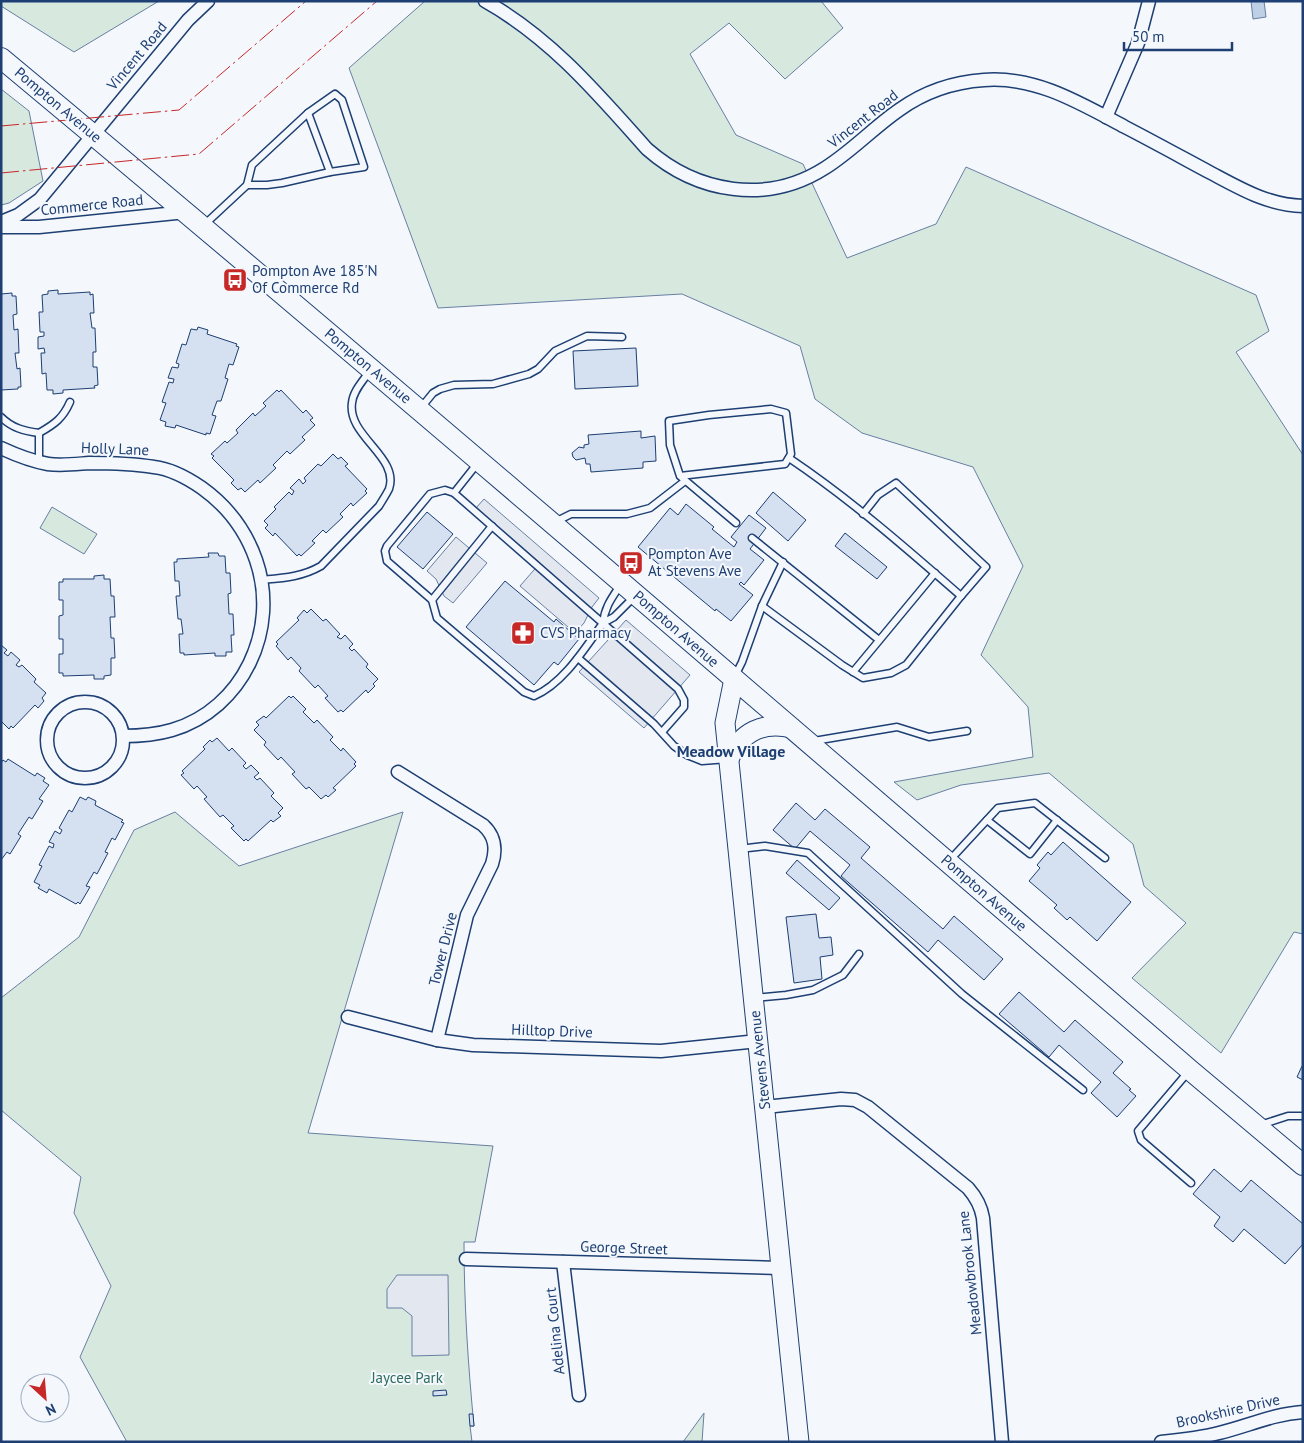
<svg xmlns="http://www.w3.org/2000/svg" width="1304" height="1443" viewBox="0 0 1304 1443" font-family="'PT Sans',sans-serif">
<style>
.green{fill:#d7e8df;stroke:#687fa3}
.parking{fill:#e3e8f0;stroke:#687fa3}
.water{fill:#bed0e5;stroke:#687fa3}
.building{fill:#d5e0f0;stroke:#1d3f73}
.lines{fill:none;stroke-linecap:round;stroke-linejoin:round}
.service-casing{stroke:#1d3f73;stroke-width:9}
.minor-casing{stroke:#1d3f73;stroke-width:15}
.secondary-casing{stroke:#1d3f73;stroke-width:21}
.primary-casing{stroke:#1d3f73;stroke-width:22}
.service{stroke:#f4f7fb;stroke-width:6}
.minor{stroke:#f4f7fb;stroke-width:12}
.secondary{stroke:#f4f7fb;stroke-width:19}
.primary{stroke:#f4f7fb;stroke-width:20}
.power{stroke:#c62828;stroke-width:1;stroke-dasharray:18 4 2.5 4;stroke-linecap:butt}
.labels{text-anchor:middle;stroke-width:4;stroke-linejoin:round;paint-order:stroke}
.street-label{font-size:15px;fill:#1d3f73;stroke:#f4f7fb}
.poi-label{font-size:15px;fill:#1d3f73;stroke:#f4f7fb;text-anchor:start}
.park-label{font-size:15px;fill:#2c6c60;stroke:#f4f7fb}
.neighbourhood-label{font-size:16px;font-weight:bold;fill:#1d3f73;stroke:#f4f7fb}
</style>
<rect width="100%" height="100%" fill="#f4f7fb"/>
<g class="green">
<path d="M1,1H159L74,52L1,6Z"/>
<path d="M425,1H821L843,28L785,79L729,23L690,54L736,135L803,164L847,258L936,224L966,167L1256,295L1269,331L1236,352L1303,455V934L1294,932L1221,1053L1132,978L1186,923L1144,886L1133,844L1049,773L961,785L917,800L894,782L1033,757L1028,707L981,655L1023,566L973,467L862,433L815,399L800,346L682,294L438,308L349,68Z"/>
<path d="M1,89L29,111L43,181L9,203L1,205Z"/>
<path d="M52,507L97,534L84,554L40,528Z"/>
<path d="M175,812L239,866L403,812L308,1133L493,1146L475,1242H464C464,1303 468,1365 474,1426H470L472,1442H127L80,1357L111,1286L74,1213L81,1177L1,1110V998L79,937L134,830Z"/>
<path d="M704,1413L702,1442H683Z"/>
</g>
<g class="parking">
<path d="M484,499L599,598L592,607L584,623L575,633L520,586L540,563L476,508Z"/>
<path d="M456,537L487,563L453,603L444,596L436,579L427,571Z"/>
<path d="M626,620L690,675L644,728L579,672Z"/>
<path d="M397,1275H448L449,1355L412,1356V1316L402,1308H387V1289Z"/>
</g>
<path class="water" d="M1251,1H1264L1266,17L1253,19Z"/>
<g class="building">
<path d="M58,290V294L90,292V295L93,294L94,313H90L92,328H95L96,352H93V367H97L98,385L94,386L95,388L63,390V393L53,394V390H47L46,373L42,374L41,353H45L44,348L38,349V337L44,336V332H40L39,312H43L42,295L48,294V291Z"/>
<path d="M12,293V296H16L17,314L13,315L14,330L18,329L19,353H15L17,369L20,368L21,387H18V389L1,390V294Z"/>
<path d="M198,327L208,330L207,334L237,344L236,346L239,347L233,365L229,364L225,378L228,379L221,401H217L212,415L216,416L210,434L206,433V435L176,425L175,428L165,426L166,422L160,420L166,403L162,402L169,382L173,383L174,379L168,378L172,367L178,368L179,364L176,363L182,344L186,345L191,329L197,330Z"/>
<path d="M636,348L638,386L575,389L573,351Z"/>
<path d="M277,390L279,392L281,390L303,413L306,410L313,418L310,420L315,425L302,437L305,440L290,454L287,451L273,465L276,468L260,483L258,480L245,492L241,488L238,490L231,483L234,480L212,458L214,456L211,454L225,441L227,443L238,433L236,430L253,413L255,416L266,406L263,403Z"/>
<path d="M641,431V438L655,436L656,461L643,462V468L591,472L590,464H586L585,458L576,460L573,457L572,453L579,447L584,448V445L589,444L588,435Z"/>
<path d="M333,454L338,459L341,457L348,464L345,466L367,489L365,491L367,493L353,506L351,503L340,514L343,517L326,533L323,530L312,541L315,543L301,556L299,554L297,556L275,533L273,536L265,528L268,525L264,521L276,509L274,507L289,492L292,495L294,491L290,488L299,479L303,484L306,481L304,478L318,464L321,466Z"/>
<path d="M773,492L806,520L788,541L756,513Z"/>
<path d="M686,504L714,527L712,529L734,547L737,542L731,537L749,515L766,528L750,549L764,560L744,585L741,582L739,584L753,595L731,621L716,609L715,611L638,547L670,508L678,515Z"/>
<path d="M427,512L453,534L423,569L397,547Z"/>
<path d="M845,533L887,567L877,579L835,546Z"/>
<path d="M208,553H218L219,556H225L226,573H230L231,593L228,594L229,614H233L234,635H231L232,652H226V656H215V653L184,655V653H180L179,634H183L181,619H178L176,596H180L179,581H175L174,562H177V559L209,557Z"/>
<path d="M104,575V579H110L111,596H114L115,617H110L111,638H114L115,658H111V675L104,676V679H94V675L63,676V673H59V654H63V639H59V616L63,615V600H59V582H63V579H94V576Z"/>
<path d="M505,581L554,622L556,619L579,639L558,665L554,662L534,685L466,627Z"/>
<path d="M311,609L323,621L326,619L340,634L337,637L341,639L345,635L353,644L349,648L352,651L354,649L368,664L366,667L378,679L373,684L375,686L368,693L366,690L343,712L341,710L338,712L325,698L328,696L318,685L315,688L299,671L301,668L291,657L288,660L276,646L278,644L276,642L299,620L297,618L304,610L307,613Z"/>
<path d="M1,645L7,650L4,653L8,656L11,652L20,660L16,665L19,667L22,665L36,679L34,682L46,693L42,698L44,701L38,708L35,705L13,728L11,726L9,729L1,721Z"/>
<path d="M289,696L291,698L293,696L306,709L303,712L314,723L317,720L333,737L330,740L341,751L343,748L356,762L354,764L356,766L333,788L336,790L328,797L326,795L321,799L309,787L306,789L292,774L295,772L281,757L278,760L264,745L266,742L254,730L259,725L256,722L264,716L266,718Z"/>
<path d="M217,738L229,751L232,748L246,763L243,766L246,769L251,765L259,773L254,777L257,780L260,778L274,793L271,796L283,808L278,813L281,816L273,822L271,820L248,841L246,839L244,841L231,828L234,826L223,815L220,817L204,799L207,797L197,786L194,789L181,775L184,773L182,771L205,749L203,747L210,740L212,742Z"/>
<path d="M8,759L35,776L37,773L45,778L43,781L49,785L39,799L43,801L32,819L29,817L18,834L21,836L10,854L7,852L1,860V763L3,760L6,762Z"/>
<path d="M80,797L86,800L88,797L96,801L95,805L123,820L121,822L124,823L115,840L112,838L105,852L108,853L97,874L94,872L86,886L90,887L80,904L78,902L76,904L49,889L47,893L38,888L40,885L34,882L42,866L39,865L49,846L53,848L54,844L49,842L55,831L60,834L62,830L59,828L69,810L72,812Z"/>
<path d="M796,803L815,820L825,809L870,847L861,858L943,929L954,916L1003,959L984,980L938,940L928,952L841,876L850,865L810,831L795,849L773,830Z"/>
<path d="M1063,842L1131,902L1097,941L1070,917L1067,920L1054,908L1057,905L1029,881L1040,868L1037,865L1048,852L1051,855Z"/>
<path d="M797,860L840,898L829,910L786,873Z"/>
<path d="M816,914L819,938L831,937L833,955L820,957L822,979L794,983L786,917Z"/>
<path d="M1019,992L1064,1032L1075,1020L1123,1062L1113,1073L1131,1089L1129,1090L1136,1096L1117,1117L1091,1093L1101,1082L1059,1045L1049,1057L999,1014Z"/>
<path d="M1302,1066H1303V1080L1297,1077Z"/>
<path d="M1214,1169L1241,1192L1251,1180L1303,1224V1244L1285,1264L1244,1229L1233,1242L1214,1226L1220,1217L1193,1194Z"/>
<path d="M446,1390L447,1395L433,1396V1391Z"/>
<path d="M469,1414H473L474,1426H470Z"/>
</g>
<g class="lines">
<defs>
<g id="service">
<path d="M247,185H267L282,183L330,172L364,167L342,100L335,94L308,113"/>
<path d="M204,225L247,185L252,165L308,113L330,172"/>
<path d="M420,409L433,393L440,389L454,385L493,384L529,374L538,369L555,351L587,336L622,337"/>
<path d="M1,417C12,428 24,431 39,433"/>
<path d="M39,462V433C55,424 63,418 70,402"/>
<path d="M680,476L785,464L791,454L786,413L771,409L709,415L669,421L670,445L680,476L736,523"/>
<path d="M454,493L477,464"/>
<path d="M863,514L878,495L896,483L986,567L961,596"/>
<path d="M555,522L571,514H627L650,508L685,481"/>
<path d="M752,538L879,640"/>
<path d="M261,580C283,578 302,577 321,566L379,506C382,501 386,495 389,489C400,457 347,436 352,403C353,391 363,381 369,372"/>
<path d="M621,584C612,598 605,606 603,623L614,617L634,597"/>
<path d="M432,600L492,526"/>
<path d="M762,606L842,665L863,678L891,673L906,665L961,596C906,548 850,499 789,458"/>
<path d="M603,623C585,648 563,684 534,696L524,692L437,618L432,600L387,561L385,551L387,546L430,494L445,490L454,493L678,689L684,700V707L662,732"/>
<path d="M578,658L654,724L674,746L687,755L702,761L728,759"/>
<path d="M853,672L935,573"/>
<path d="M735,676L742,662L762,606L783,562"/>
<path d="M814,741L897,727L929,737L967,731"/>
<path d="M987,820L1030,854L1057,820"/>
<path d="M739,849L765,846L808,853L962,994L1083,1090"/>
<path d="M949,861L998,808L1035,803L1105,858"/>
<path d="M755,998L786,995L813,990L843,975L859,954"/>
<path d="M1189,1071L1138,1131L1141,1140L1191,1183"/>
<path d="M1260,1125L1288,1116H1303"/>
</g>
<g id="minor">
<path d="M485,1C551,38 598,94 647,149C697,193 767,205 825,168C852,151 873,128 899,110C924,92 954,82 984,80C1036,76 1080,103 1125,127C1154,142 1183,158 1211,173C1241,189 1268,205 1303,206"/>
<path d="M1106,117L1138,43L1149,1"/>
<path d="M1,222L18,215L40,199L188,20L208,1"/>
<path d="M1,227H39L186,212"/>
<path d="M1,448C16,455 31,461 48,464C61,466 76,464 89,463C108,463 135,464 154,467C171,469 189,479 202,488C227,506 246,531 256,560C280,629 243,709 172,730C155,735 139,736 123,736"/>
<circle cx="85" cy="740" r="38"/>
<path d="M398,772L483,825C495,836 497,848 492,864L467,915L437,1040"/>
<path d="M348,1017L437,1040L473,1045L661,1051L758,1041"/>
<path d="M765,1107L841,1099L855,1100L868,1107L968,1188C976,1197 981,1206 983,1218L1002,1442"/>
<path d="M466,1259L781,1268"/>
<path d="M563,1262L579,1395"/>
<path d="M1161,1442C1181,1440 1200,1438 1219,1433C1248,1426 1273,1414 1303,1412"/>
</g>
<g id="secondary">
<path d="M734,679L725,723L799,1442"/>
<path d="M729,759C741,732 763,721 792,728"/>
</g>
<path id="primary" d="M1,58C401,391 795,731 1190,1070L1303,1165"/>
</defs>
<use href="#service" class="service-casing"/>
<use href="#minor" class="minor-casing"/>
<use href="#secondary" class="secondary-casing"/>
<use href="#primary" class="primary-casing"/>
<use href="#service" class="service"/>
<use href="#minor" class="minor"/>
<use href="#secondary" class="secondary"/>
<use href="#primary" class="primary"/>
<g class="power">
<path d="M1,126L179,110L306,1"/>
<path d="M1,173L199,154L377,1"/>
</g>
</g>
<defs>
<symbol id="bus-square" viewBox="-11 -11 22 22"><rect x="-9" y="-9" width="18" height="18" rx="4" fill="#c62828" stroke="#f4f7fb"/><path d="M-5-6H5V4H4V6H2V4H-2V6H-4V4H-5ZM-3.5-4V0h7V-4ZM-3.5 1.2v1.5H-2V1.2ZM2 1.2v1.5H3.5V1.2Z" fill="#fff"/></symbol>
<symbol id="pharmacy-square" viewBox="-11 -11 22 22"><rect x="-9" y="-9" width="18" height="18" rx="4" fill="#c62828" stroke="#f4f7fb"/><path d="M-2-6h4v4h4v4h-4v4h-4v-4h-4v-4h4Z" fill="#fff"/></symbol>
</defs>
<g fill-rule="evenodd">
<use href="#bus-square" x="221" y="266" width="28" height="28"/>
<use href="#bus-square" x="617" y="549" width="28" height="28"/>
<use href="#pharmacy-square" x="509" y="619" width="28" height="28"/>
</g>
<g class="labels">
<g class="street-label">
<text transform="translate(137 56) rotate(-50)" y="5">Vincent Road</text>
<text transform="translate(58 105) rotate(40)" y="5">Pompton Avenue</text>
<text transform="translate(863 119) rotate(-38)" y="5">Vincent Road</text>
<text transform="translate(92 205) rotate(-6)" y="5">Commerce Road</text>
<text transform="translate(368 366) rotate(40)" y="5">Pompton Avenue</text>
<text transform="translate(115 449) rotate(2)" y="5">Holly Lane</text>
<text transform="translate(676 629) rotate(41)" y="5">Pompton Avenue</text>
<text transform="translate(984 893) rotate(41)" y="5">Pompton Avenue</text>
<text transform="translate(443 949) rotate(-76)" y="5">Tower Drive</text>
<text transform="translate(552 1031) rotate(2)" y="5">Hilltop Drive</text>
<text transform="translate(760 1060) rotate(-96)" y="5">Stevens Avenue</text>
<text transform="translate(624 1248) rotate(2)" y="5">George Street</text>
<text transform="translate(970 1273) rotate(-96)" y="5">Meadowbrook Lane</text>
<text transform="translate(555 1331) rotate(-96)" y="5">Adelina Court</text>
<text transform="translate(1228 1411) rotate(-13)" y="5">Brookshire Drive</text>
</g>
<g class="poi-label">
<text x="252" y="276">Pompton Ave 185'N<tspan x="252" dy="17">Of Commerce Rd</tspan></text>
<text x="648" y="559">Pompton Ave<tspan x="648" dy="17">At Stevens Ave</tspan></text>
<text x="540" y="638">CVS Pharmacy</text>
</g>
<g class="park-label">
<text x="407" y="1383">Jaycee Park</text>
</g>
<g class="neighbourhood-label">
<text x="731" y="757">Meadow Village</text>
</g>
</g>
<rect width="1304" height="1443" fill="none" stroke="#1d3f73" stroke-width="5"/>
<g transform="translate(45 1398) rotate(154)"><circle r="24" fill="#f4f7fb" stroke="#9eadc5"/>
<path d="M0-4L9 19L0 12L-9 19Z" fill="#c62828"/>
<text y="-8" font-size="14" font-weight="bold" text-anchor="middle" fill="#1d3f73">N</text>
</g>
<path d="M1124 42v8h108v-8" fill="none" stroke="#1d3f73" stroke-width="2.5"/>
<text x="1132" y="42" font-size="15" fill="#1d3f73" stroke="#f4f7fb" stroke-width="4" paint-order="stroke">50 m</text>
</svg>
